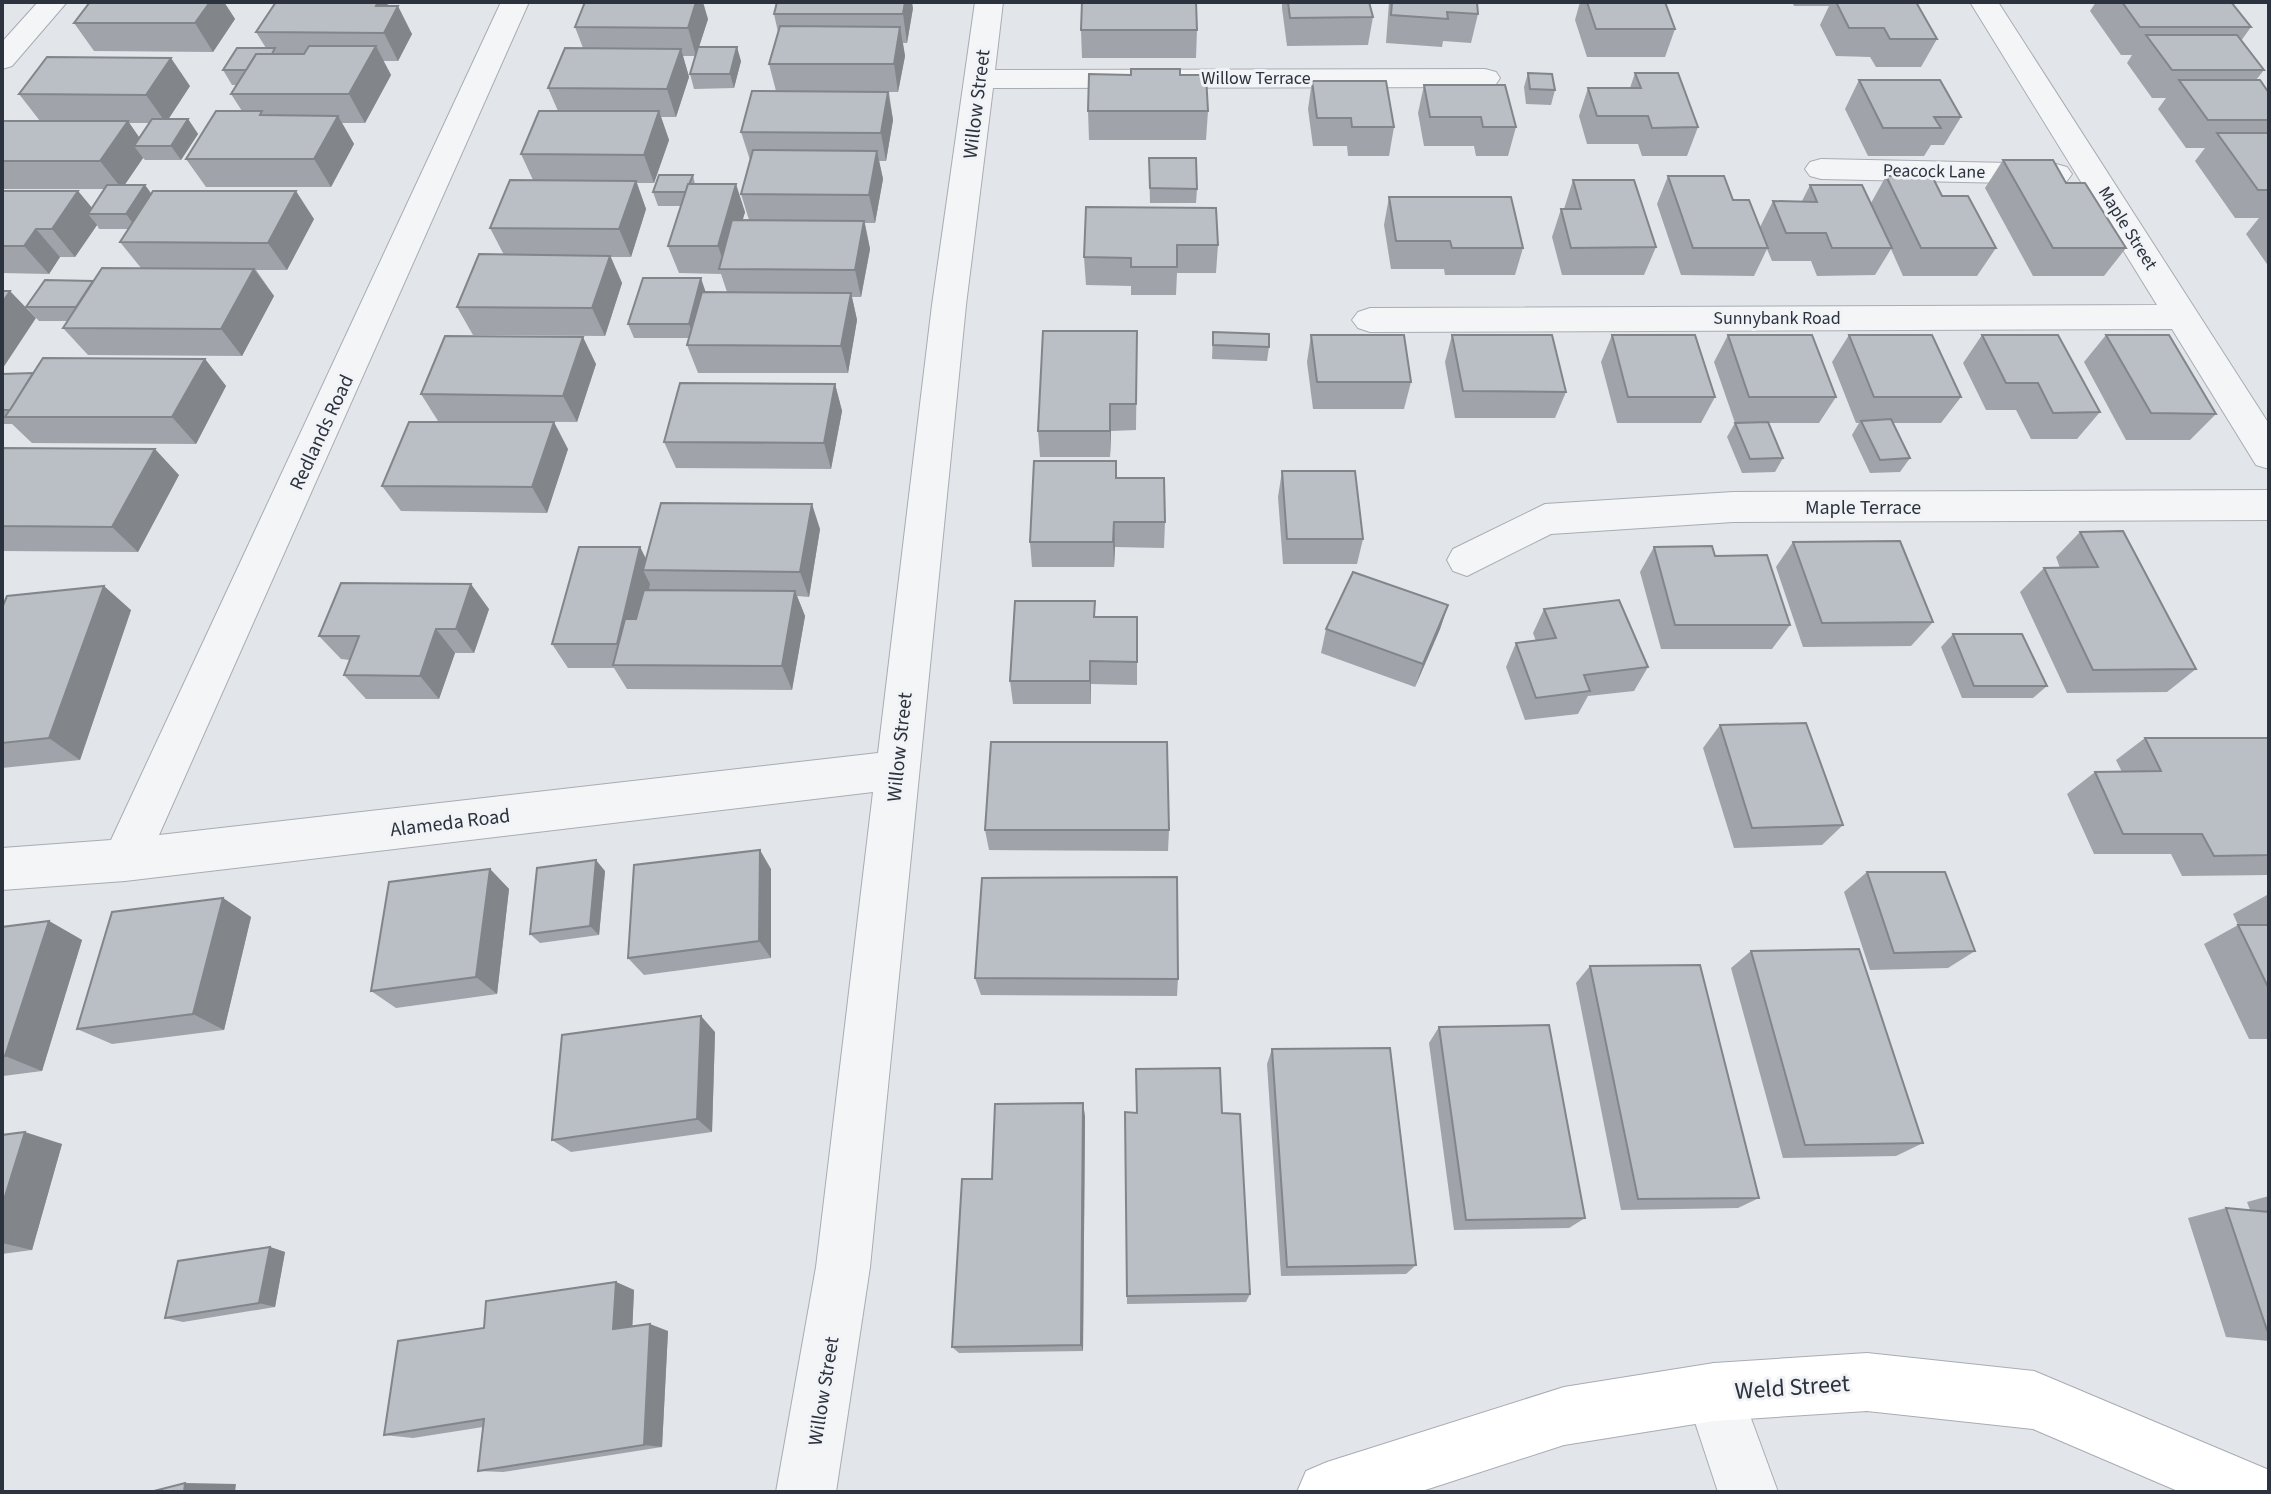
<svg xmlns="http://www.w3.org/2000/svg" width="2271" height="1494" viewBox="0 0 2271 1494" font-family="'Source Sans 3',sans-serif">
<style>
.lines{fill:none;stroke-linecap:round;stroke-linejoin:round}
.street-casing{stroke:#a8acb3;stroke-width:2}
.secondary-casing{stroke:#a8acb3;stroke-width:2}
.street{fill:#f4f5f7;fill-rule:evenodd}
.secondary{fill:#fff;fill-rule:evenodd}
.wall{fill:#a0a3a9;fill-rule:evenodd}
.shaded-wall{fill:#82858a}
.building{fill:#babec5;stroke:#82858a;stroke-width:2}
.labels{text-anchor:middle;stroke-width:6;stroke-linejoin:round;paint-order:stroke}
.far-street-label{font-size:18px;fill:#2c333f;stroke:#f1f3f6}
.street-label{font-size:20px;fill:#2c333f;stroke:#f1f3f6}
.near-street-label{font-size:24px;fill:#2c333f;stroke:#f1f3f6}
</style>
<rect width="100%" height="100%" fill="#e2e5e9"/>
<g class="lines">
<defs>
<g id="street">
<path d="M38,2H67L12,66L2,69V42Z"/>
<path d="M501,2H529L159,835L878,753L932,305L975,2H1003L995,70L1485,69L1496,72L1500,78L1496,84L1485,87L993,88L966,305L870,1267L836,1492H776L816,1267L873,792L125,881L2,890V848L111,840Z"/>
<path d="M1970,2H1998L2269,424V469L2256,465L2172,329L1370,332L1358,328L1352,320L1358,312L1370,308L2157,305Z"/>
<path d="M1821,159L2056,164L2067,167L2072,174L2067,181L2056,184L1821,179L1810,176L1805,169L1810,162Z"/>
<path d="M2269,490V520L1733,522L1551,534L1467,576L1453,571L1447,560L1453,549L1545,504L1733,492Z"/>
<path d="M1714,1363L1734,1372L1778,1492H1718L1685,1392L1694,1372Z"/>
</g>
<path id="secondary" d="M1867,1353L2034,1371L2269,1470V1492H2180L2033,1429L1867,1411L1714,1421L1564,1445L1419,1492H1297L1306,1471L1327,1462L1564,1387L1714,1363Z"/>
</defs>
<use href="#street" class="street-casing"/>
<use href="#secondary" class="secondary-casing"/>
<use href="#street" class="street"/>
<use href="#secondary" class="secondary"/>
</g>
<g class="wall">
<path d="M90,2H224L235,19L213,52L94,51L74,23Z"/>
<path d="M386,2L412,34L398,61H383L391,75L365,123H342L354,144L331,187H206L186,159L242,111L231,94L236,85H232L223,70L266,48L256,32Z"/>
<path d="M1282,2H1369L1373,17L1368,45L1287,46L1282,8Z"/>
<path d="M1389,2H1477L1478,14L1471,43L1443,41L1442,47L1386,43Z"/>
<path d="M1580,2H1665L1675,29L1665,57H1587L1575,20Z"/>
<path d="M1792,2H1916L1937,39L1921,67H1876L1870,57L1836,56L1820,25L1829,6H1794Z"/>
<path d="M2096,2H2231L2251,27L2241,41L2264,70L2256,80L2269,93V267L2246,234L2259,218H2235L2195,161L2205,148H2186L2158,109L2166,98H2152L2127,63L2132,55H2121L2090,11Z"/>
<path d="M913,8L907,43H903L905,56L898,92H889L893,120L886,161H879L883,179L875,223H865L870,249L861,297H852L857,320L848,373H698L687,345L689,338H634L628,324L706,292H727L721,274L679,273L668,246L681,206H658L653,192L693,175L695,184L745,212L742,220H749L741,194L751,160H750L741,132L776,91L769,64L778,32L774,14Z"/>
<path d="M708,19L699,47L741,61L734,88L694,89L690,74L695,56H683L689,77L676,117H661L669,140L654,183H637L646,209L631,257H611L622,283L605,336L473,335L457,307L504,255L490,228L533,180L521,154L558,111L548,88L583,48L575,27Z"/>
<path d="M1081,30H1197L1196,58H1082Z"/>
<path d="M1528,73L1555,90L1551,105L1526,104L1524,87Z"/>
<path d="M1635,73L1698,127L1687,156H1642L1638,144H1587L1579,116L1588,88H1630Z"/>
<path d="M1180,75L1208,111L1206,140H1089L1088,111Z"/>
<path d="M1859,80L1961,117L1944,145H1931L1924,156H1868L1845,109Z"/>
<path d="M1312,81L1394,127L1389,156H1348L1347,146H1313L1308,109Z"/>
<path d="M1424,85L1516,127L1508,156H1476L1474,146H1424L1418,113Z"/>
<path d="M190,86L168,119H188L198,134L181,160H145L143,158L124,185H145L151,194L314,219L287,270H256L274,296L242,356L88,355L63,328L68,321H39L26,307L93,281L141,268L120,242L129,229H99L97,225L75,257H60L49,274L2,273V191H78L92,208L105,189H2V161L40,121L19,94ZM129,123H149L139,137Z"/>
<path d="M1149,158L1197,189L1196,203H1150Z"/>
<path d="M2003,160L2066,183L2126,248L2104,276H2033L1985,188Z"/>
<path d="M1668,176L1733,200L1760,227L1773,201H1802L1810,185L1871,203L1886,176L1942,196L1996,248L1977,276H1903L1891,249L1875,275L1817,276L1811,261H1772L1767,249L1754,276L1681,275L1657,204Z"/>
<path d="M1573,180L1656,247L1644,275H1562L1552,237L1561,209H1564Z"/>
<path d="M1389,197L1523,248L1515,275H1445L1444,269H1391L1384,225Z"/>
<path d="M1086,207L1218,245L1216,273H1177L1176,295H1131V286L1086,285L1084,257Z"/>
<path d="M1137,331L1136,430L1111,431L1110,457H1040L1038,431Z"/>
<path d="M1213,332L1269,347L1267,361L1212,359Z"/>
<path d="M1311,335L1411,382L1404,409H1313L1307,362Z"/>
<path d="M1452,335L1566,392L1555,418H1455L1445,362Z"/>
<path d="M1612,335L1715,397L1701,423H1617L1601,362Z"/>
<path d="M1728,335L1836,397L1819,423H1768L1783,458L1775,472L1742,473L1727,437L1735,423L1714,362Z"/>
<path d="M1849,335L1961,397L1941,423H1893L1910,458L1900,472L1870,473L1852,435L1859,423H1856L1832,362Z"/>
<path d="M1982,335L2100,412L2077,439H2031L2016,410H1986L1963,363Z"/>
<path d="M2106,335L2216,414L2190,440H2126L2084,362Z"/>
<path d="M205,359L226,386L196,444L32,443L12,424H2V374L33,373Z"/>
<path d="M596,364L577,422L438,421L421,394Z"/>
<path d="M835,384L842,411L831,469L676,468L664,442Z"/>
<path d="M2,448L179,475L138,552L2,551Z"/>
<path d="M568,449L547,513L401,511L382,486Z"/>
<path d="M1282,471L1363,539L1357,564H1283L1278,497Z"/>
<path d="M1117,478L1165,522L1164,548L1115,547L1114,567H1032L1030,542Z"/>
<path d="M820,529L809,597L797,596L805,616L792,690L627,689L614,668H568L552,644L640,547L646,559Z"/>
<path d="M2080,532L2196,669L2167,692L2067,693L2020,592L2044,568H2060L2056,557Z"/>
<path d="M1793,542L1933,622L1911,646L1803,647L1776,567Z"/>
<path d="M1654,547L1715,556L1790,625L1772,649H1661L1640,572Z"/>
<path d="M1095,601V617H1137V685L1091,684V704H1013L1010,681Z"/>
<path d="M1448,605L1440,629L1415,687L1321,653L1326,629Z"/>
<path d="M2,608L131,610L80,760L2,768Z"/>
<path d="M489,609L474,653H455L439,699H366L344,675L350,660L341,659L319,636Z"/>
<path d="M1544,609L1648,667L1634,691L1588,696L1578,714L1525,720L1506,667L1516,643L1536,641L1533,633Z"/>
<path d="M1953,634L2047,686L2033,698H1962L1941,647Z"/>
<path d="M1720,725L1843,825L1822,845L1734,848L1703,748Z"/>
<path d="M2145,738H2269V875L2182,876L2171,854H2094L2067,794L2095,772H2122L2116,760Z"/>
<path d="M985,830H1169L1168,851L989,850Z"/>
<path d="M490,869L509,889L497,994L396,1008L371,991Z"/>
<path d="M771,869V958L644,975L628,958Z"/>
<path d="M605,871L599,935L540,943L530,934Z"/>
<path d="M1867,872L1975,951L1948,968L1870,970L1844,892Z"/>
<path d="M2267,895H2269V1039H2249L2204,944L2238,925L2233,914Z"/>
<path d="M223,898L251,917L224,1030L112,1044L77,1029Z"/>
<path d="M49,921L82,940L42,1071L3,1076L2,1079V927Z"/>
<path d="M1751,951L1923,1143L1896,1156L1783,1158L1731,968Z"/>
<path d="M1590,966L1759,1198L1738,1208L1621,1210L1576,983Z"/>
<path d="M975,978L1178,979L1177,996L981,995Z"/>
<path d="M1439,1027L1585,1218L1569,1228L1454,1230L1429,1043Z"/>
<path d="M715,1032L712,1132L571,1152L552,1140Z"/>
<path d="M1272,1049L1416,1265L1406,1274L1281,1276L1267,1064Z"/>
<path d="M1083,1103L1085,1117L1083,1351L959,1353L952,1347L992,1179Z"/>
<path d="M1125,1112L1222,1113L1250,1294L1246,1302L1127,1304Z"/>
<path d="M2,1135L62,1144L32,1250L2,1254Z"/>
<path d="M2269,1196V1341L2226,1337L2188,1218L2226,1208L2250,1210L2247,1202Z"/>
<path d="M270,1247L285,1252L275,1307L183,1322L165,1318Z"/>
<path d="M616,1282L634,1290L632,1327L668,1331L662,1447L503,1472L478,1471L483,1427L413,1438L384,1435L484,1328Z"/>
</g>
<g class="shaded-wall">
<path d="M210,2H224L235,19L213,52L195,23Z"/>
<path d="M378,2H386L393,16L398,6L412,34L398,61L384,33L376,6Z"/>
<path d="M696,2H703L708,19L696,56L688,28Z"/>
<path d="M905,2H912L913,8L907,43L903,14Z"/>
<path d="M900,27L905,56L898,92L894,64Z"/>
<path d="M376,46L391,75L365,123L349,94Z"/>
<path d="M737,47L741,61L734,88L730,74Z"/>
<path d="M681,49L689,77L676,117L667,89Z"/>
<path d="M171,58L190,86L166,123L146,95Z"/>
<path d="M888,92L893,120L886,161L881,133Z"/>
<path d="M659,111L669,140L654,183L644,155Z"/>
<path d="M338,116L354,144L331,187L314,159Z"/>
<path d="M188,119L198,134L181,160L171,146Z"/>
<path d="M128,121L145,146H134L143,158L122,189L100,161Z"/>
<path d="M877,151L883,179L875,223L869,195Z"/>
<path d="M636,181L646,209L631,257L619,229Z"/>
<path d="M736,184L745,212L729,269H726L718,246Z"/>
<path d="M145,185L156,200L137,229L126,214Z"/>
<path d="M78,191L97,214H88L97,225L75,257L52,229Z"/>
<path d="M296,191L314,219L287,270L268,243Z"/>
<path d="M864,221L870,249L861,297L855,270Z"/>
<path d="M36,229L60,257L49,274L24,246Z"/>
<path d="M610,256L622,283L605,336L592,308Z"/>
<path d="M254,269L274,296L242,356L221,329Z"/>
<path d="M701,278L706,293L694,338L689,324Z"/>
<path d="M10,291L36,318L3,368L2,366V303Z"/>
<path d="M851,293L857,320L848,373L841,346Z"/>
<path d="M583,337L596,364L577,422L563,396Z"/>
<path d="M205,359L226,386L196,444L172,417Z"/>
<path d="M835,384L842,411L831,469L824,443Z"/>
<path d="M1110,404L1111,431L1110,457Z"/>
<path d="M554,422L568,449L547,513L532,487Z"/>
<path d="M155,449L179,475L138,552L112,527Z"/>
<path d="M812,504L820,529L809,597L800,572Z"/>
<path d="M1114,522L1115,547L1114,567L1113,542Z"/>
<path d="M640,547L652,571L643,570L650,584L631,666H629L617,644Z"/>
<path d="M471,584L489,609L474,653L456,629Z"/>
<path d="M104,586L131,610L80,760L49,738Z"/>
<path d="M795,591L805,616L792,690L782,666Z"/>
<path d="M1448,605L1440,629L1415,687L1423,664Z"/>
<path d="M436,629L455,653L439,699L420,676Z"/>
<path d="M1090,661L1091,684V704L1090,681Z"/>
<path d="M760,850L771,869V958L759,941Z"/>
<path d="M596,860L605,871L599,935L590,926Z"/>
<path d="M490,869L509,889L497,994L476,977Z"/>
<path d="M223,898L251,917L224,1030L193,1014Z"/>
<path d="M49,921L82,940L42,1071L5,1056Z"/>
<path d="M701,1016L715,1032L712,1132L697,1119Z"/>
<path d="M1083,1103L1085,1117L1083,1351L1081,1345Z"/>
<path d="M25,1132L62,1144L32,1250L2,1243V1206Z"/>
<path d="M270,1247L285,1252L275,1307L259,1303Z"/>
<path d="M616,1282L634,1290L632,1336L613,1329Z"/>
<path d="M650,1324L668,1331L662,1447L644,1445Z"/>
<path d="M185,1483L236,1484L235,1492H184Z"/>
</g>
<g class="building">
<path d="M90,2H210L195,23H74Z"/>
<path d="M276,2H378L376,6H398L384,33L256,32Z"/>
<path d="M585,2H696L688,28L575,27Z"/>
<path d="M777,2H905L903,14H774Z"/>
<path d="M1082,2H1196L1197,30H1081Z"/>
<path d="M1288,2H1369L1373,17L1290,18Z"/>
<path d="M1392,2H1477L1478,14L1447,12L1448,19L1391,15Z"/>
<path d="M1587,2H1665L1675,29H1596Z"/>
<path d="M1836,2H1916L1937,39H1890L1884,28H1849Z"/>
<path d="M2122,2H2231L2251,27H2140Z"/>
<path d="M780,26L900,27L894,64H769Z"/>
<path d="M2146,35H2237L2264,70H2172Z"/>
<path d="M309,46H376L349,94H231L256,54H304Z"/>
<path d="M698,47H737L730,74H690Z"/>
<path d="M237,48H275L272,54H256L246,70H223Z"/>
<path d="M565,48L681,49L667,89L548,88Z"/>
<path d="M47,57L171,58L146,95L19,94Z"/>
<path d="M1131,69H1180V75H1206L1208,111H1088L1089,74L1131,75Z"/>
<path d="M1528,73L1552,74L1555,90L1530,89Z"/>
<path d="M1635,73H1678L1698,127L1652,128L1648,116H1597L1588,88H1641Z"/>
<path d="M1859,80H1940L1961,117H1934L1941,128H1883Z"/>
<path d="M2179,80H2260L2269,93V120H2208Z"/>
<path d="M1312,81H1386L1394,127H1352L1351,118H1317Z"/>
<path d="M1424,85H1505L1516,127H1483L1481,117H1430Z"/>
<path d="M752,91L888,92L881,133L741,132Z"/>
<path d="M216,111H262L260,115L338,116L314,159H186Z"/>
<path d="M539,111H659L644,155L521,154Z"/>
<path d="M152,119H188L171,146H134Z"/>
<path d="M2,121H128L100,161H2Z"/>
<path d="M2217,133H2269V190H2258Z"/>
<path d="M753,150L877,151L869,195L741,194Z"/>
<path d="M1149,158H1196L1197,189L1150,188Z"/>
<path d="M2003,160H2053L2066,183H2085L2126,248H2053Z"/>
<path d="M659,175H693L686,192H653Z"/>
<path d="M1668,176H1724L1733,200H1749L1768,248H1693Z"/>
<path d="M1886,176H1932L1942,196H1968L1996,248H1921Z"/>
<path d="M510,180L636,181L619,229L490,228Z"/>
<path d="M1573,180H1634L1656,247L1571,248L1561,209H1581Z"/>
<path d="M688,184H736L718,246H668Z"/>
<path d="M107,185H145L126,214H88Z"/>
<path d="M1810,185H1862L1892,248H1832L1826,233H1786L1773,201L1817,202Z"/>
<path d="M2,191H78L52,229H36L24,246H2Z"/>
<path d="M153,191H296L268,243L120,242Z"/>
<path d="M1389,197H1511L1523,248H1452L1450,241H1396Z"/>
<path d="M1086,207L1216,208L1218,245H1177V267H1131V258L1084,257Z"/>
<path d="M732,220L864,221L855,270L719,269Z"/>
<path d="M479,254L610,256L592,308L457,307Z"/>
<path d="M102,268L254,269L221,329L63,328Z"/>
<path d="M643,278H701L689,324H628Z"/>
<path d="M45,280L93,281L76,307H26Z"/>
<path d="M2,291H10L2,303Z"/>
<path d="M702,292L851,293L841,346L687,345Z"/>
<path d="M1043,331H1137L1136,404H1110V431H1038Z"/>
<path d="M1213,332L1269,334V347L1213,345Z"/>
<path d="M1311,335H1404L1411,382H1317Z"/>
<path d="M1452,335H1552L1566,392L1463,391Z"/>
<path d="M1612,335H1695L1715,397H1628Z"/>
<path d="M1728,335H1812L1836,397H1749Z"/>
<path d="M1849,335H1932L1961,397H1874Z"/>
<path d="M1982,335H2058L2100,412L2053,413L2038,383H2006Z"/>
<path d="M2106,335H2169L2216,414L2151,413Z"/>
<path d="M445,336L583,337L563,396L421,394Z"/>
<path d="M43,358L205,359L172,417H5Z"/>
<path d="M33,373L10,410H2V374Z"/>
<path d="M680,383L835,384L824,443L664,442Z"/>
<path d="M1891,419L1910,458L1880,460L1861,421Z"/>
<path d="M409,422H554L532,487L382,486Z"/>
<path d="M1768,422L1783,458L1750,459L1735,423Z"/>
<path d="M2,448L155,449L112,527L2,526Z"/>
<path d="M1034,461H1116V478H1164L1165,522H1114L1113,542H1030Z"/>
<path d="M1282,471H1355L1363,539H1287Z"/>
<path d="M661,503L812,504L800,572L643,570Z"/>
<path d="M2123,531L2196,669L2093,670L2044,568L2098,567L2080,532Z"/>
<path d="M1900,541L1933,622L1822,623L1793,542Z"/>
<path d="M1712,546L1715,556L1767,555L1790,625H1675L1654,547Z"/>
<path d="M579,547H640L617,644H552Z"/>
<path d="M1353,572L1448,605L1423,664L1326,629Z"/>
<path d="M341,583L471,584L456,629H436L420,676L344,675L359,636H319Z"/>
<path d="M104,586L49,738L2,743V608L7,596Z"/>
<path d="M644,590L795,591L782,666L613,665L625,619H636Z"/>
<path d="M1619,600L1648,667L1584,675L1590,691L1536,698L1516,643L1556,638L1544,609Z"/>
<path d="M1015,601H1095L1094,617H1137V662L1090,661V681H1010Z"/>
<path d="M1953,634H2022L2047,686H1974Z"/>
<path d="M1806,723L1843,825L1752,828L1720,725Z"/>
<path d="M2145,738H2269V855L2214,856L2202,834H2123L2095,772L2161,771Z"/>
<path d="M991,742H1167L1169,830H985Z"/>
<path d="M760,850L759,941L628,958L634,865Z"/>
<path d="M596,860L590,926L530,934L537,868Z"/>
<path d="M490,869L476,977L371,991L389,882Z"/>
<path d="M1867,872H1945L1975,951L1894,953Z"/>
<path d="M1177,877L1178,979L975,978L982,878Z"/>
<path d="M223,898L193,1014L77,1029L112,912Z"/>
<path d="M49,921L5,1056L2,1057V927Z"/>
<path d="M2238,925H2269V989Z"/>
<path d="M1859,949L1923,1143L1805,1145L1751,951Z"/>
<path d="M1700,965L1759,1198L1638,1199L1590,966Z"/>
<path d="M701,1016L697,1119L552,1140L562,1035Z"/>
<path d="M1549,1025L1585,1218L1466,1220L1439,1027Z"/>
<path d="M1390,1048L1416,1265L1287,1267L1272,1049Z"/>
<path d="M1220,1068L1222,1113L1240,1114L1250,1294L1127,1296L1125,1112L1137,1113L1136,1069Z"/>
<path d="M1083,1103L1081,1345L952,1347L962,1179H992L995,1104Z"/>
<path d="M25,1132L2,1206V1135Z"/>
<path d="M2226,1208L2269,1212V1330H2267Z"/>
<path d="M270,1247L259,1303L165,1318L178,1261Z"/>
<path d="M616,1282L613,1329L650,1324L644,1445L478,1471L484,1419L384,1435L398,1341L484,1328L486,1301Z"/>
<path d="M185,1483L184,1492H150Z"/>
</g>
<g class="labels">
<g class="far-street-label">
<text x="1256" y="84">Willow Terrace</text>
<text transform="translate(1934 171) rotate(1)" y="6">Peacock Lane</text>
<text transform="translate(2128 228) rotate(58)" y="6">Maple Street</text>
<text x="1777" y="324">Sunnybank Road</text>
</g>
<g class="street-label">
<text transform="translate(976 104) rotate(-83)" y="7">Willow Street</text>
<text transform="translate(321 432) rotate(-65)" y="7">Redlands Road</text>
<text x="1863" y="514">Maple Terrace</text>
<text transform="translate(899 747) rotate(-84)" y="7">Willow Street</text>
<text transform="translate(450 822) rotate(-7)" y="7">Alameda Road</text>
<text transform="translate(823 1391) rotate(-81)" y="7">Willow Street</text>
</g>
<g class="near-street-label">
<text transform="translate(1792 1387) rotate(-4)" y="8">Weld Street</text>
</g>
</g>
<rect width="2271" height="1494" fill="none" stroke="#2c333f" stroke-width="8"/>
</svg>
